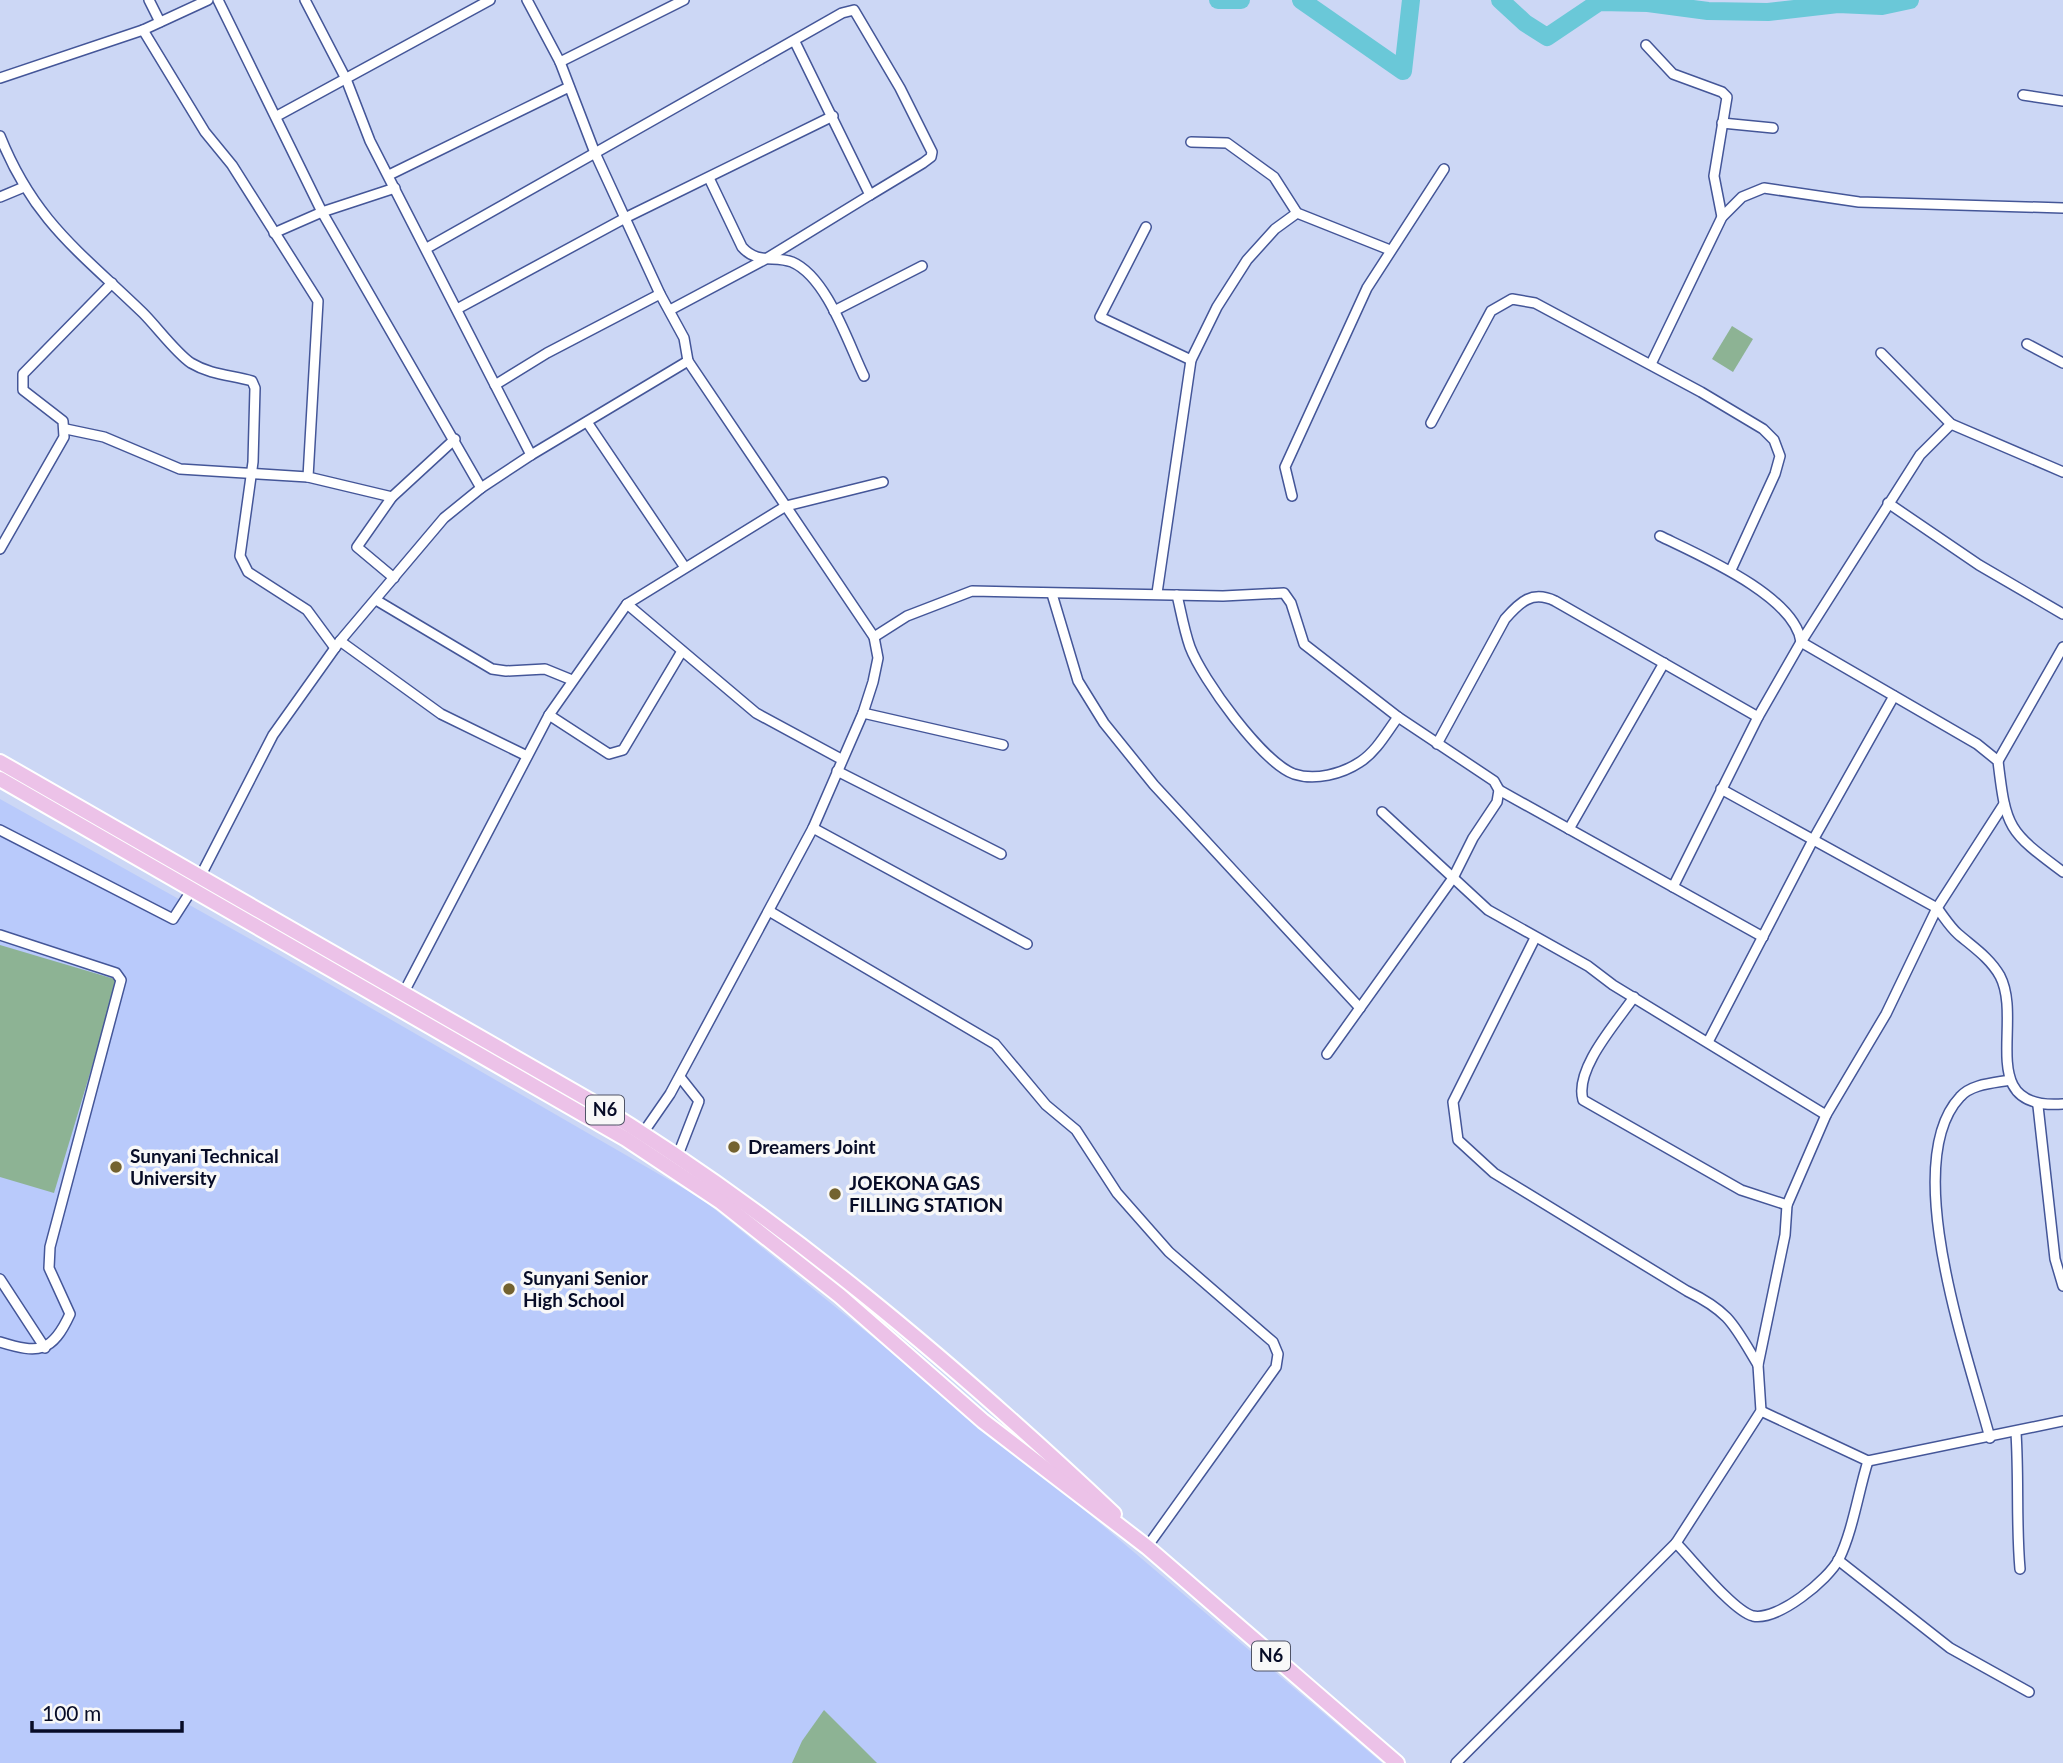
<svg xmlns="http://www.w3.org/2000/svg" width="2063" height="1763" viewBox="0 0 2063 1763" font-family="Lato,sans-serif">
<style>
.built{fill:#b9cafb}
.green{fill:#8db394}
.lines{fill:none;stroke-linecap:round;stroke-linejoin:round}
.river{stroke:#6ac8d8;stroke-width:18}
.street-casing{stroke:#445698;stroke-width:12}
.primary-casing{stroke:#fff;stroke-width:18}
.street{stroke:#fff;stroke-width:9}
.primary{stroke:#ecc2e8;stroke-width:14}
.poi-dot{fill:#736230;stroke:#f8f8f8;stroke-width:2.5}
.labels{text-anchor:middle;stroke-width:7;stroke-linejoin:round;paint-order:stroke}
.shield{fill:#f8f8f8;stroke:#4f5366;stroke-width:2}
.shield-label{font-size:18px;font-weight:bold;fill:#070c27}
.poi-label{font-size:19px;font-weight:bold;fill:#070c27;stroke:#f8f8f8;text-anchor:start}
</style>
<rect width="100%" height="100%" fill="#ccd7f5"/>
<path class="built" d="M0,799L279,955L702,1199L1048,1479L1382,1763H0Z"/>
<g class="green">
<path d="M1732,326L1753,339L1733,372L1712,359Z"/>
<path d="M0,945L118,980L54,1193L0,1177Z"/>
<path d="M824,1710L877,1763H792L802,1741Z"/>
</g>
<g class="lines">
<g class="river">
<path d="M1218,0H1241"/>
<path d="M1301,0L1403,71L1411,0"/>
<path d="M1500,0L1525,23L1547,37L1599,2L1648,3L1708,11L1768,12L1838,4L1882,6L1910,0"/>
</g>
<defs>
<g id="street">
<path d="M149,0L160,22"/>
<path d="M218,0L322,212L481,488"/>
<path d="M305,0L346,79L370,141L531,455L688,361L874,637L878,658L873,682L863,713L813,828L670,1094L643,1133"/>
<path d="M527,0L560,62L595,153L842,13L854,10L900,88L932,152L931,157L923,163L870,195"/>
<path d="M143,30L205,132L232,165L318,301L308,477L392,497"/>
<path d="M1646,45L1673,74L1722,92L1727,97L1714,176L1722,217"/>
<path d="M560,62L684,0"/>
<path d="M0,78L143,30L208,0"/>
<path d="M2023,95L2063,101"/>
<path d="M277,116L490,0"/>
<path d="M1722,123L1773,128"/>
<path d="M0,136C34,221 80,252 143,313C157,327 176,353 191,363C211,375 231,375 252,381L255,388L253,462L240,556L248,572L307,610L335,648"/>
<path d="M1191,142L1227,143L1274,177L1297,213L1390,250"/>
<path d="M389,175L569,87"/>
<path d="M709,178L742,247C758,265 774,255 792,262C827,277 848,343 864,376"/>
<path d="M0,197L24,187"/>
<path d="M1146,227L1100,317L1191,360"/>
<path d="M274,233L322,212L395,188"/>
<path d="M427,248L595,153L660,294L684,338L688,361"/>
<path d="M457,309L627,217L833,116"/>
<path d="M670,310L764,260L870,195L795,42"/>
<path d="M834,311L922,266"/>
<path d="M2027,344L2063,363"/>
<path d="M1881,353L1951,424L2063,472"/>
<path d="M1651,364L1722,217L1742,197L1764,188L1859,202L2063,208"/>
<path d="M495,385L547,353L660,294"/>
<path d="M587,422L684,566"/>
<path d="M1431,423L1491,311L1512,299L1535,303L1701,392L1763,429L1774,440L1780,456L1775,474L1731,570"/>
<path d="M66,429L104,437L180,469L308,477"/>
<path d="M1292,496L1285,467L1367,288L1444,169"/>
<path d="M1888,503L1979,565L2063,614"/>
<path d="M1660,536C1699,555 1795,596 1801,642"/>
<path d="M0,549L64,437L63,421L23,390V374L112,283"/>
<path d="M394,578L357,547L392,497L455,439"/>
<path d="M1157,593L1191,360L1217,307L1247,260L1275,229L1297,213"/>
<path d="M1052,594L1078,681L1104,723L1154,785L1360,1008"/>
<path d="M1177,595C1181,612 1184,630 1190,647C1202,679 1262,762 1294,774C1315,781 1342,774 1360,762C1376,752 1387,732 1398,717"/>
<path d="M376,600L492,669L506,671L545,669L572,680"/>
<path d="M627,604L756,713L841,759"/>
<path d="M874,637L907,616L972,591L1223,596L1284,593L1291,603L1304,644L1398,717L1494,781L1499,790L1497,802L1473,838L1453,878L1327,1054"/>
<path d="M340,641L441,714L527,756"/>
<path d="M1801,642L1977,744L1998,761C2006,829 2008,831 2063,872"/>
<path d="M863,713L1003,745"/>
<path d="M549,715L609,754L623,750L682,651"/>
<path d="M1437,744L1505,619C1520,602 1532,590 1555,601L1758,717"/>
<path d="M1998,761L2063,647"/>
<path d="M837,771L1001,854"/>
<path d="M1721,789L1937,908C1944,917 1950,927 1958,934C1973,947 1990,958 2000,976C2024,1022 1974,1111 2063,1104"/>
<path d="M1499,790L1763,937"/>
<path d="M1382,812L1488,910L1588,966L1613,985L1826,1115"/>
<path d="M813,828L1027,944"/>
<path d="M1569,829L1664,663"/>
<path d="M0,830L173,919L200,877L273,735L340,641L444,518L481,488L531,455"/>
<path d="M1673,887L1758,717L1801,642L1920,455L1951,424"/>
<path d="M769,911L995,1044L1046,1105L1076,1130L1117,1193L1169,1252L1273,1342L1278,1354L1276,1367L1147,1547"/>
<path d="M0,935L116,973L121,980L50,1247L49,1268L70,1314C52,1353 39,1354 0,1342"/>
<path d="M1535,938L1453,1102L1458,1140L1494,1173L1687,1291C1730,1312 1734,1325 1758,1365"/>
<path d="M403,994L549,715L627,604L786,506L883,482"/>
<path d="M1634,997C1617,1022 1574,1069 1583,1100L1741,1190L1787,1205"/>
<path d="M1708,1042L1813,840L1894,696"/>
<path d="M2038,1106L2055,1259L2063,1286"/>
<path d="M676,1160L699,1101L680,1077"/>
<path d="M0,1279L45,1348"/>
<path d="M1761,1411L1868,1461L2063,1421"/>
<path d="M2016,1433C2019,1479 2016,1524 2020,1569"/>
<path d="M1990,1438C1969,1359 1898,1163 1960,1097C1971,1084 1994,1083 2010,1080"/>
<path d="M1676,1543L1761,1411L1758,1365L1785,1235L1787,1205L1826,1115L1886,1014L1937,908L2004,804"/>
<path d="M1838,1560L1950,1648L2029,1692"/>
<path d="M1456,1763L1676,1543C1692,1559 1733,1611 1753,1616C1778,1621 1828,1580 1839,1559C1853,1530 1858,1493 1868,1461"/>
</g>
<g id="primary">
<path d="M0,762L589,1100C779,1215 952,1362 1114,1514"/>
<path d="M0,779L626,1139L721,1202L840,1296L983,1421L1147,1547L1397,1763"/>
</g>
</defs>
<use href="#street" class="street-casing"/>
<use href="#primary" class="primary-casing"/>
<use href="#street" class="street"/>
<use href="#primary" class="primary"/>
</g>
<g class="poi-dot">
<circle cx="734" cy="1147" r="7"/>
<circle cx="116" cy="1167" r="7"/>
<circle cx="835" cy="1194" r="7"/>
<circle cx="509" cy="1289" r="7"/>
</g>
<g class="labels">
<g class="shield">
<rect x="586" y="1095.5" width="38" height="29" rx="5"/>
<rect x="1252" y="1641.5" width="38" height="29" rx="5"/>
</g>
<g class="shield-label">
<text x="605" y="1116">N6</text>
<text x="1271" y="1662">N6</text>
</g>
<g class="poi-label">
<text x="748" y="1154">Dreamers Joint</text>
<text x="130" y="1163">Sunyani Technical<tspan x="130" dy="22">University</tspan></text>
<text x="849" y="1190">JOEKONA GAS<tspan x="849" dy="22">FILLING STATION</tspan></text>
<text x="523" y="1285">Sunyani Senior<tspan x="523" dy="22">High School</tspan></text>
</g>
</g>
<path d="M32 1721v10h150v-10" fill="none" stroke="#070c27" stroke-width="3.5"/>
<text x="42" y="1721" font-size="21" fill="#070c27" stroke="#f8f8f8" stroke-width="5" paint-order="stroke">100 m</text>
</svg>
